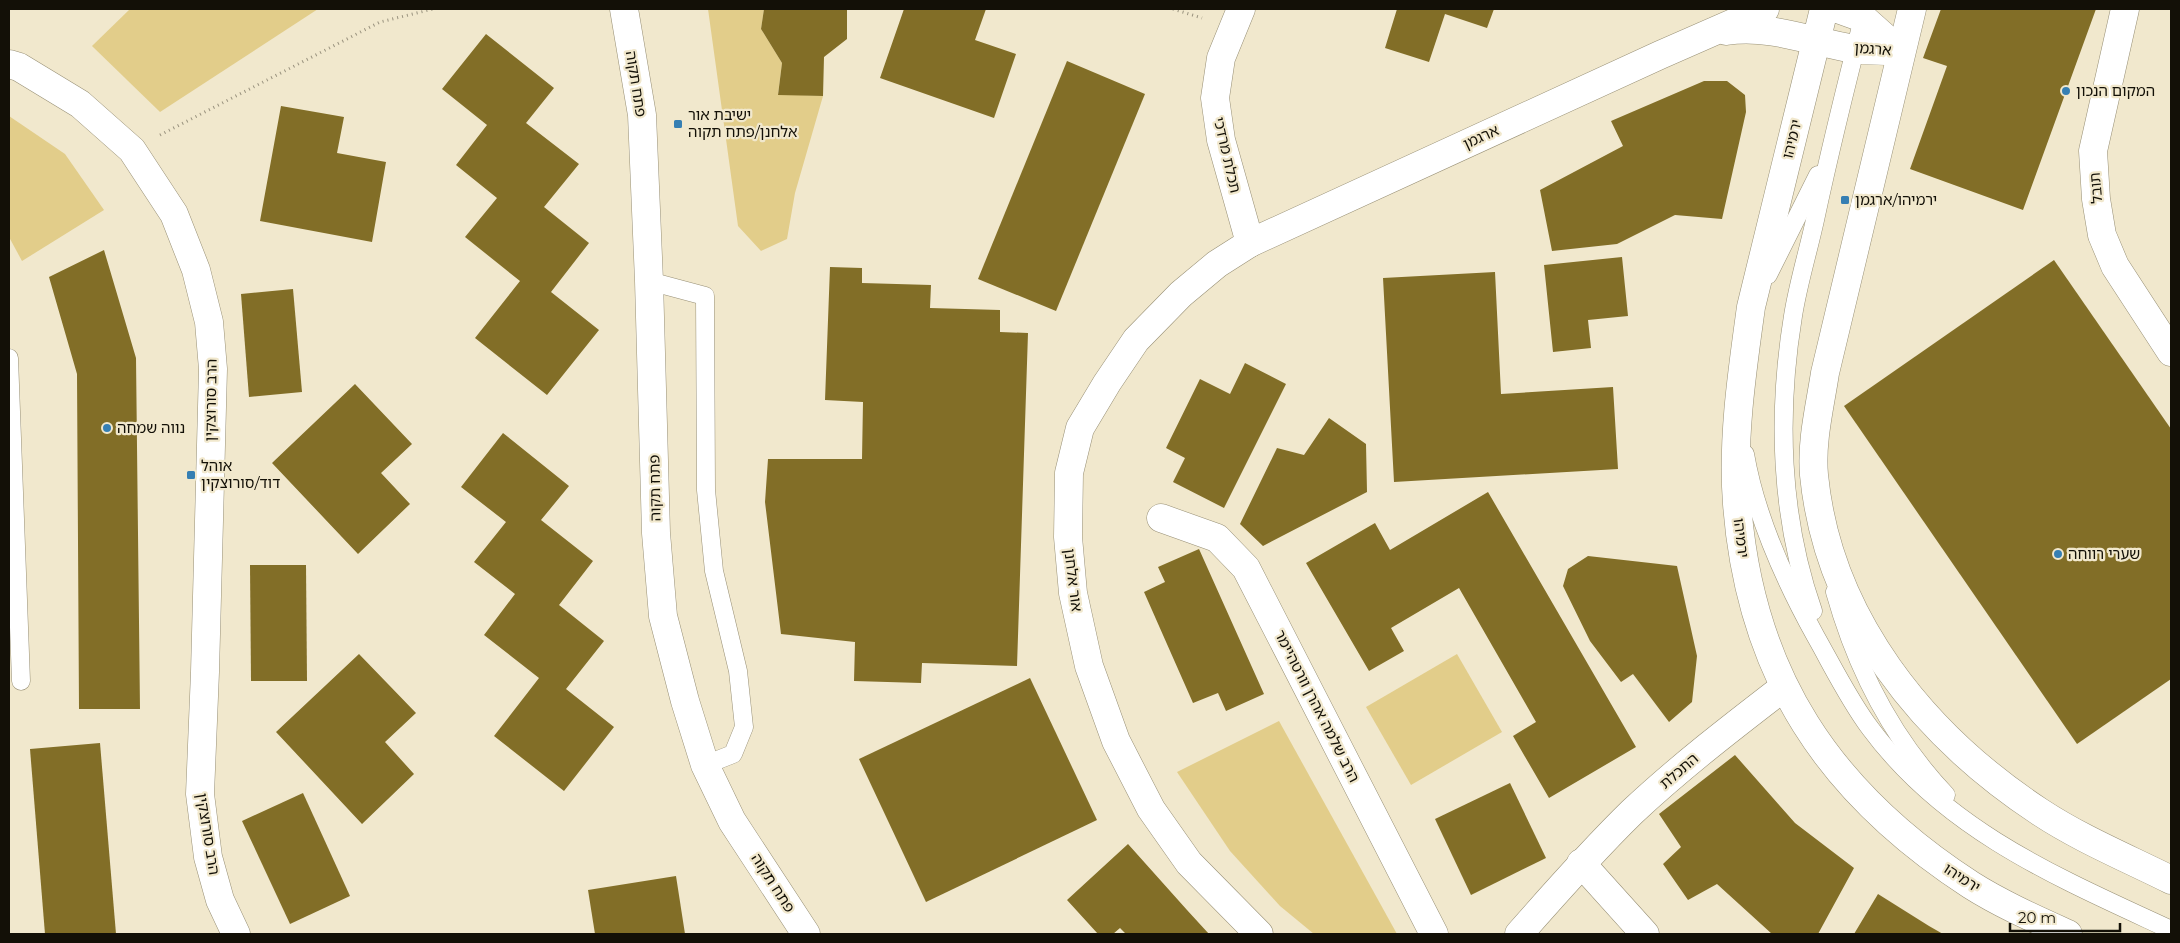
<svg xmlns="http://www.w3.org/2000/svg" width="2180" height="943" viewBox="0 0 2180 943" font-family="Montserrat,'Noto Sans Hebrew',sans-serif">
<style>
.green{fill:#e2cd8a}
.building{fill:#826e27}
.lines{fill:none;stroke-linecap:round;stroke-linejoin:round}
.lane-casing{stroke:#989076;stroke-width:19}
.street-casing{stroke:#989076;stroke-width:29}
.secondary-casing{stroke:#989076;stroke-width:29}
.path{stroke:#99927e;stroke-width:3;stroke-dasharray:1 4;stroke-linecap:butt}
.lane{stroke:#fff;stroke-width:18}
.street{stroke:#fff;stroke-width:28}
.secondary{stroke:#fff;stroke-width:28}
.poi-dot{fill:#367fb3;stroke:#f1e8cd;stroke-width:2}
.labels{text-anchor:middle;stroke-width:4.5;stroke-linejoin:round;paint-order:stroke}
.street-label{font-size:15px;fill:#131007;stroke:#f1e8cd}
.poi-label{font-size:15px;fill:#131007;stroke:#f1e8cd;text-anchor:start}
</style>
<rect width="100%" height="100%" fill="#f1e8cd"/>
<g class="green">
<path d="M130,9H318L160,112L92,46Z"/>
<path d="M708,9H764L761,29L782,63L778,94L823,96L795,193L787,239L761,251L738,226Z"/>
<path d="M9,116L65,154L104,210L22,261L9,237Z"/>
<path d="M1457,654L1502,732L1411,785L1366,707Z"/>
<path d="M1279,721L1397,934H1314L1280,906L1230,851L1177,772Z"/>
</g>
<g class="building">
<path d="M764,9H847V39L824,57L823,96L778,95L782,63L761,29Z"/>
<path d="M904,9H986L975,40L1016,54L994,118L880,78Z"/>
<path d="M1397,9H1494L1487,28L1445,14L1429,62L1385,48Z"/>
<path d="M1941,9H2096L2023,210L1910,169L1947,66L1923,58Z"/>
<path d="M486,34L554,88L526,123L579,164L544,207L589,243L551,292L599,330L547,395L475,338L520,281L465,237L497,198L456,165L487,125L442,89Z"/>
<path d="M1067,61L1145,94L1056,311L978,279Z"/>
<path d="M1704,81H1727L1745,95L1746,112L1722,219L1675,215L1617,244L1552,251L1540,190L1623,146L1611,121Z"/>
<path d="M281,106L344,117L337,153L386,162L372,242L260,221Z"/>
<path d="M104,250L136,358L140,709H79L77,374L49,277Z"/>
<path d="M1622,257L1628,316L1588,320L1591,348L1553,352L1544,265Z"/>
<path d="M2054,260L2171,429V679L2077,744L1844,406Z"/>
<path d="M830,267L862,268V283L931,285L930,308L1000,310V332L1028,333L1017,666L922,663L921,683L854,681L855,642L781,634L765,502L768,459H862L863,402L825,400Z"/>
<path d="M1495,272L1501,394L1613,387L1618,469L1394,482L1383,278Z"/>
<path d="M293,289L302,392L249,397L241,294Z"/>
<path d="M1245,363L1286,384L1224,508L1173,482L1185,458L1166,448L1200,379L1230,394Z"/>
<path d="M355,384L412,444L381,473L410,504L358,554L272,463Z"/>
<path d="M1329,418L1366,444L1367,492L1263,546L1240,524L1277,448L1304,455Z"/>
<path d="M503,433L569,486L541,520L593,561L559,605L604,641L566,689L614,727L564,791L494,736L539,678L484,635L515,594L474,562L506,522L461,487Z"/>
<path d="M1488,492L1636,747L1549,798L1513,736L1536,722L1459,588L1391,628L1404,651L1369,671L1306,563L1375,523L1390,550Z"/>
<path d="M1199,549L1264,694L1226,711L1218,693L1193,703L1144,592L1165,582L1158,567Z"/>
<path d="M1588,556L1677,566L1697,656L1692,702L1669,722L1633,674L1621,682L1590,641L1563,586L1568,569Z"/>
<path d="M250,565H306L307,681H251Z"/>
<path d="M359,654L416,713L385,742L414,774L362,824L276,732Z"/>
<path d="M1030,678L1097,820L926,902L859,759Z"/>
<path d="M100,743L116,934H45L30,749Z"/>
<path d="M1735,755L1795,823L1854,868L1818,934H1772L1717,884L1688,900L1663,864L1681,847L1659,814Z"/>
<path d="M1510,783L1546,858L1471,895L1435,819Z"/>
<path d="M303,793L350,896L290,924L242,821Z"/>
<path d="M1128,844L1187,910L1209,934H1126L1120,928L1113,934H1098L1067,900Z"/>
<path d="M676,876L685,934H595L588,890Z"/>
<path d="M1878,894L1929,926L1943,934H1854Z"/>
</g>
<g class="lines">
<defs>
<g id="lane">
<path d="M1768,275L1818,175"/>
<path d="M649,281L705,296L706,490L714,571L738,671L744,727L733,754L705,765"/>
<path d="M9,358L21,681"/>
<path d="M1745,454C1756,518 1785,581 1816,637C1833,667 1849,700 1870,728C1946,831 2059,878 2171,930"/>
<path d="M1835,592C1856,667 1892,738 1946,795"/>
<path d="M1813,611C1780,517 1777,414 1793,316C1798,284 1808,252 1815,220C1830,150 1847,81 1865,11"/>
</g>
<g id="street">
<path d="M1241,9L1221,58L1215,98L1221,140L1250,243"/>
<path d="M1838,9L1863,18L1900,51"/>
<path d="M2125,9L2093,151L2096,199L2102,235L2115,266L2171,352"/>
<path d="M1726,31C1769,24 1812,42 1854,49C1869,51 1885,51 1900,51"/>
<path d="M1161,518L1217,538L1246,568L1434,934"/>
<path d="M1581,863L1645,934"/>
<path d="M1259,934L1189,863L1151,809L1116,741L1089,666L1073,593L1068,537L1069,473L1080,428L1107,383L1136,340L1181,294L1217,264L1250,243L1660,55L1765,9"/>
<path d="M1519,934C1555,893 1592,851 1632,812C1680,767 1732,727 1784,687"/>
</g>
<g id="secondary">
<path d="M624,9L642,115L649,281L656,533L663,616L685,701L705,765L732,821L806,934"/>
<path d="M1824,9L1751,307C1742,372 1732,439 1737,504C1750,675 1829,793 1971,885C2001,904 2035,919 2068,934"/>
<path d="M1912,9L1825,373C1820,406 1811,441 1814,475C1828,618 1923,735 2040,812C2081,839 2127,858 2171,880"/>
<path d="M9,64L19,67L80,104L132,150L174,214L196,270L209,322L213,369L205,672L200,794L208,857L220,900L236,934"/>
</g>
</defs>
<use href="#lane" class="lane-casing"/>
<use href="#street" class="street-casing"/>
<use href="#secondary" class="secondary-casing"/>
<g class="path">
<path d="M1173,9L1202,18"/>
<path d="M160,135L380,22L433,9"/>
</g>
<use href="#lane" class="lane"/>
<use href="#street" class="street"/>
<use href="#secondary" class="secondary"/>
</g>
<g class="poi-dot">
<circle cx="2066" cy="91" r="5"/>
<rect x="673" y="119" width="10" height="10" rx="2.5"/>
<rect x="1840" y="195" width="10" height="10" rx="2.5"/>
<circle cx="107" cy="428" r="5"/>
<rect x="186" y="470" width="10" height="10" rx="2.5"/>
<circle cx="2058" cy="554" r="5"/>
</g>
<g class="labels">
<g class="street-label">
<text transform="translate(1873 49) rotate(4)" y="5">ארגמן</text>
<text transform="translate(636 84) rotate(81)" y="5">פתח תקוה</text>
<text transform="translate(1481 137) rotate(-25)" y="5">ארגמן</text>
<text transform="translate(1792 139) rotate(-76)" y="5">ירמיהו</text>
<text transform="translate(1227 155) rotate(77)" y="5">תכלת מרדכי</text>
<text transform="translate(2096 188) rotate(-95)" y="5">תובל</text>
<text transform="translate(211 400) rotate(-89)" y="5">הרב סורוצקין</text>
<text transform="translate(655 488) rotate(-91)" y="5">פתח תקוה</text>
<text transform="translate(1741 538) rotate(83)" y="5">ירמיהו</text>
<text transform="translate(1073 580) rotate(83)" y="5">אור אלחנן</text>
<text transform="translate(1317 706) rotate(63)" y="5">הרב שלמה אהרן וורטהיימר</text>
<text transform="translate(1679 771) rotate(-41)" y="5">התכלת</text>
<text transform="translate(208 834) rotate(81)" y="5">הרב סורוצקין</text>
<text transform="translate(1962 878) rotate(33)" y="5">ירמיהו</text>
<text transform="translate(773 883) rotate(57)" y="5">פתח תקוה</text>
</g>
<g class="poi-label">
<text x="2076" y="96">המקום הנכון</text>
<text x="688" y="120">ישיבת אור<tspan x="688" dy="17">אלחנן/פתח תקוה</tspan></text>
<text x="1855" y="205">ירמיהו/ארגמן</text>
<text x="117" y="433">נווה שמחה</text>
<text x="201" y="471">אוהל<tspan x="201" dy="17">דוד/סורוצקין</tspan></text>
<text x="2068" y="559">שערי רווחה</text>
</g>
</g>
<rect width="2180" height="943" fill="none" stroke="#131007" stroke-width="20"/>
<path d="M2010 923v8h110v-8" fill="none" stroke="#131007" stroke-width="2.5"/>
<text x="2018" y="923" font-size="15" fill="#131007" stroke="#f1e8cd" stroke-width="4" paint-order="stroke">20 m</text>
</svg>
